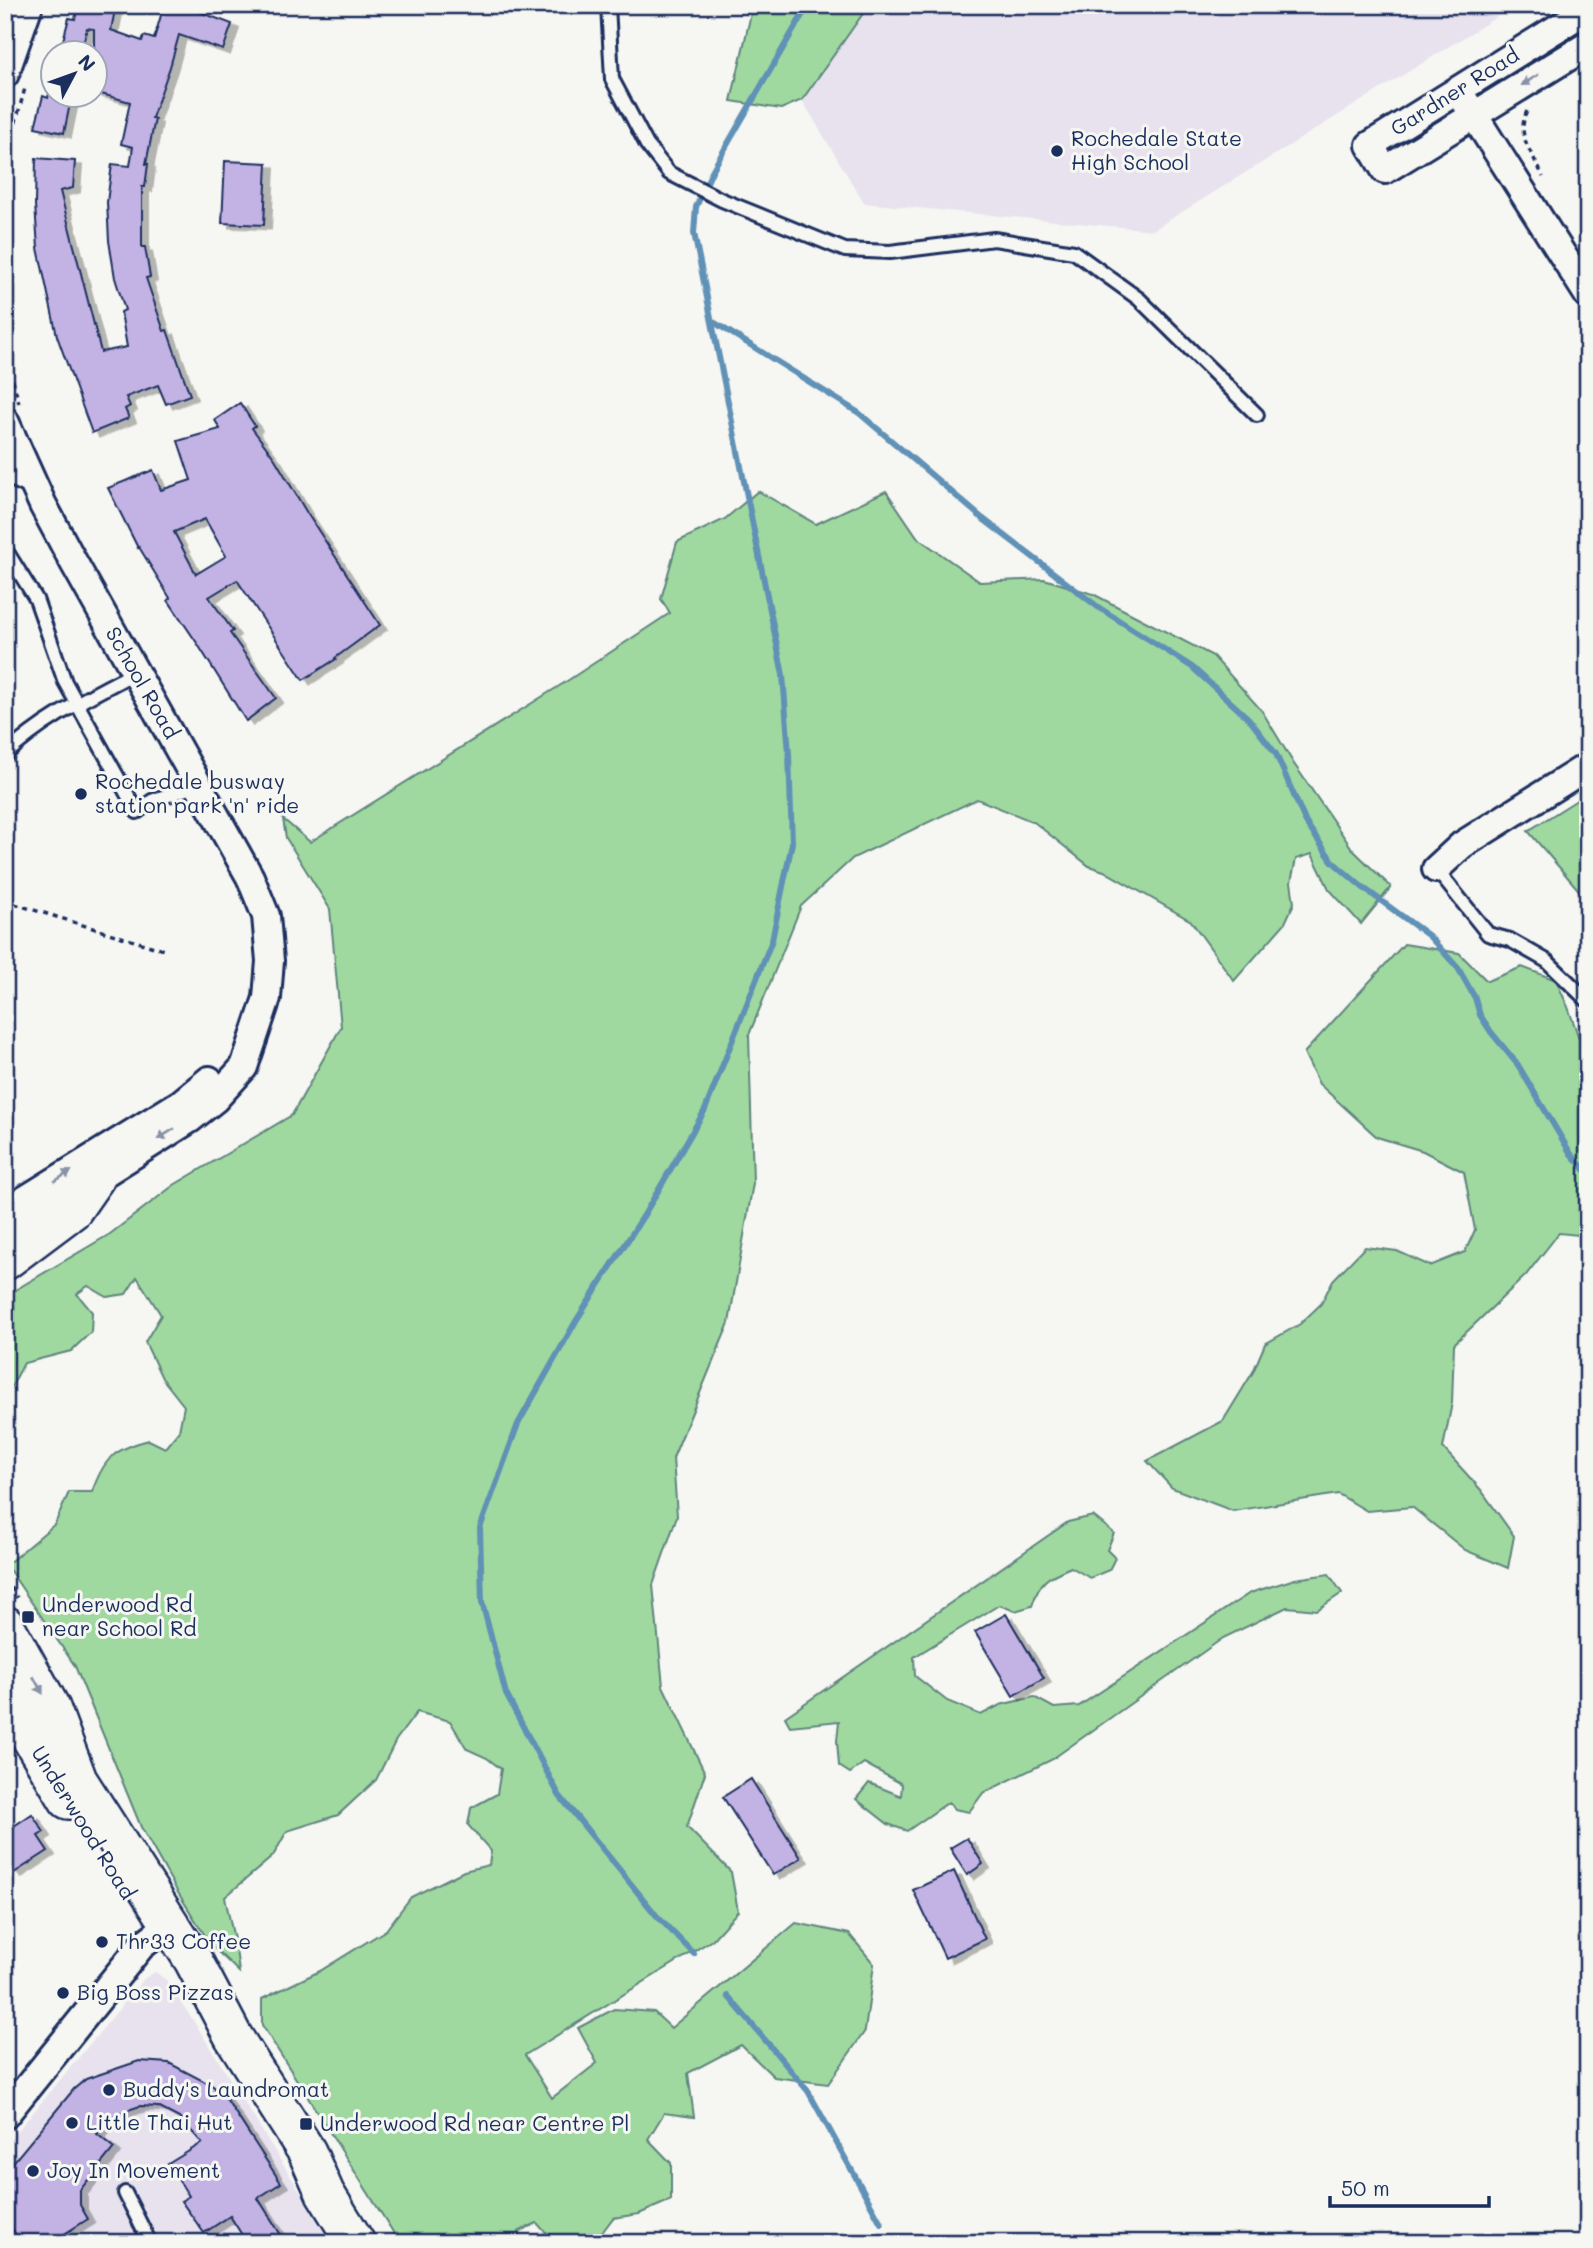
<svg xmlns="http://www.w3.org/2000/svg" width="1593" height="2248" viewBox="0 0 1593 2248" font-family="Mali,sans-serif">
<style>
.built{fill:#e7e2ee}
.green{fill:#a0d99f;stroke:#5e847e;stroke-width:2}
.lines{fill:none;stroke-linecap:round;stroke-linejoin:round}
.stream{stroke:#6091b6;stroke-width:6}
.building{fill:#c3b3e4;stroke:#1b2f5e;stroke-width:2;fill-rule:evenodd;filter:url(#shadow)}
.lane-casing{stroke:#1b2f5e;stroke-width:18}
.street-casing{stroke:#1b2f5e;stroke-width:32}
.secondary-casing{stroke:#1b2f5e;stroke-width:42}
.path{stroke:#1b2f5e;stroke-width:3.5;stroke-dasharray:5 5;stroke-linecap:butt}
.lane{stroke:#f6f6f2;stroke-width:12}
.street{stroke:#f6f6f2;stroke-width:26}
.secondary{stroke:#f6f6f2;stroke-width:37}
.oneway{fill:#8892a8}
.poi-dot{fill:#1b2f5e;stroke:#f6f6f2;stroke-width:2.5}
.labels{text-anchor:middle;stroke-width:6;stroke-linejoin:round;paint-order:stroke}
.street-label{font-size:21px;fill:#1b2f5e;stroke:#f6f6f2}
.poi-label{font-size:21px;fill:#1b2f5e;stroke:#f6f6f2;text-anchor:start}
</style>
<defs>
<filter id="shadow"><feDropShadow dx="7" dy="4.5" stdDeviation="0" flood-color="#0004"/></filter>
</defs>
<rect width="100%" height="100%" fill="#f6f6f2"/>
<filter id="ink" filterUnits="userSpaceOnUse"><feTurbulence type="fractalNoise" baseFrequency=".0143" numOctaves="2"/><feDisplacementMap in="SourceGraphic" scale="14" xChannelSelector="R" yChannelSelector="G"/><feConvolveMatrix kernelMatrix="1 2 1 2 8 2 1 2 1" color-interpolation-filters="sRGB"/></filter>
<g filter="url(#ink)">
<g class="built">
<path d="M869,5H1516L1153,230L864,203L802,100Z"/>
<path d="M155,1972L166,1980L195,2023L332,2243H5V2146L145,1978Z"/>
</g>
<g class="green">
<path d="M753,5H869L802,100L781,109L731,101Z"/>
<path d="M758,491L816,524L886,491L918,538L980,582L1044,579L1093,594L1213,656L1262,711L1294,764L1353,850L1391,887L1361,924L1329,889L1312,854L1296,859L1291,882L1294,903L1285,923L1234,981L1191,921L1104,871L1089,866L1034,822L977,799L853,858L801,906L749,1035L753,1183L729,1323L673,1458L677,1516L653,1585L663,1686L705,1773L687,1827L731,1872L738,1911L712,1940L525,2055L552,2098L597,2063L578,2028L614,2009L654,2012L671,2028L796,1923L849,1934L874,1964L865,2031L828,2084L774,2077L741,2045L688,2073L694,2117L664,2113L648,2139L671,2163V2200L639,2214L613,2218L594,2243H555L537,2223L518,2232L522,2243H400L262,2025V1999L320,1971L386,1930L411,1897L464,1871L489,1865L491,1851L468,1825L471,1808L497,1794L501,1769L487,1758L467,1749L450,1721L417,1712L396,1740L376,1780L338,1815L287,1831L273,1856L225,1897L236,1949L239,1972L211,1945L177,1891L141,1827L75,1666L6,1565L55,1524L69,1492H92C104,1458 114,1449 149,1440L165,1448L179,1431L184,1406L162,1378L145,1342L161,1315L137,1277L126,1294L107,1297L88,1286L77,1294L92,1312L91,1332L71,1351L24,1363L8,1393L5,1394V1296L110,1234L174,1185L292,1115L341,1027L330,909L286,838L283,819L310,842L564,683L670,613L661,599L677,542L725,519Z"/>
<path d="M1588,793V901L1528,831Z"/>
<path d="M1404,944L1459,953L1487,981L1522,967L1556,980L1568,1007L1581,1044L1588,1050V1236L1559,1233L1526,1275L1454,1344L1452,1403L1443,1448L1481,1490L1514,1536L1508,1568L1465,1550L1412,1507L1367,1511L1338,1494L1233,1511L1172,1488L1147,1461L1223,1421L1253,1372L1265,1344L1300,1324L1321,1304L1333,1280L1365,1247L1397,1251L1430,1266L1465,1252L1475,1230L1464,1172L1423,1151L1377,1137L1319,1084L1304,1053Z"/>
<path d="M1093,1516L1114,1533L1107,1550L1115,1558L1109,1570L1090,1578L1071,1567C1047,1577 1040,1580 1032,1606L1015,1611L999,1605L914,1657L915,1676L947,1701L981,1715L1000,1705L1034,1697L1054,1708L1079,1706L1250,1593L1295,1579L1329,1574L1342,1593L1317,1610L1287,1607L1223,1638L1051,1760L983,1793L969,1812L954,1809L949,1802L907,1831L888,1824L856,1799L869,1783L901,1796L902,1784L864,1763L850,1773L839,1766L837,1741L839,1721L790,1726L785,1717L1068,1522Z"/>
</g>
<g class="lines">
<g class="stream">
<path d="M712,321L859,413L982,518L1098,607L1192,667L1249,719L1276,754L1306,823L1333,862L1361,886L1429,936L1458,968L1475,998L1480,1015L1491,1032L1518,1065L1571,1154L1588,1173"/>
<path d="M694,1954L656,1915L559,1795L506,1694L482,1602L480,1528L518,1424L576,1321L644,1215L705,1110L772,940L792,843L789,754L783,675L694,233L696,207L712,171L808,5"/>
<path d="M728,1996L808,2091L881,2223"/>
</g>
</g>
<g class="building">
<path d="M79,5H116L111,30L142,41L144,36L154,39L164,5H181L232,24L223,50L179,35L170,67L152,118L155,119L146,164H148L145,187H142V247H145L150,277L146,278L164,331L167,330L190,395L166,404L158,385L126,397L130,406L125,409L129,418L92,433L57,336L38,248L35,205L36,158L75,161L73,188L60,191L101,352L127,347L121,312L125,310L115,278L109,241L107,202L112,164L130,166L133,147L121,144L130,102L94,92V29L87,28L81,52L61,48L69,18L75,19Z"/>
<path d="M49,94H72L64,133L35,127L43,96L48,98Z"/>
<path d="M225,161L267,163L264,225L222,223Z"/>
<path d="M240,403L255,426L252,428L275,459L307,513L380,625L335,658L336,659L303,680L237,580L209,597L233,631L230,633L276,698L246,721L197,643L168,600L170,598L139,547L138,548L108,488L153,470L161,490L191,480L178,441L220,429L215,420ZM205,519L226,556L196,574L174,532Z"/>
<path d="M1006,1614L1044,1678L1013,1696L975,1632Z"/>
<path d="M751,1779L801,1858L773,1875L723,1797Z"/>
<path d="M32,1814L44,1832L38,1836L48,1851L14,1873L5,1861V1832Z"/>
<path d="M967,1838L983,1864L967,1875L950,1848Z"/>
<path d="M954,1871L985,1939L945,1958L913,1890Z"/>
<path d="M139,2061L169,2063L213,2086L225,2097L281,2183L258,2198L286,2243H247L230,2216L204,2233L181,2201L189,2196L168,2164L202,2143L181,2119L158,2107L140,2106L116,2114L97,2134L114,2148L80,2190V2205L88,2219L50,2243H21L5,2217V2172L74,2089L86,2079Z"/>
</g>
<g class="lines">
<defs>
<g id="lane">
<path d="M608,5L612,79L647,145L669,173L722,200L845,250L890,252L994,239L1074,252L1139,299L1257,415"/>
<path d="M5,479L13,480L33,489"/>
<path d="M5,549L36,599L65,682L137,812L152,801L199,784"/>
<path d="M5,755C44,718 89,697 136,672"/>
<path d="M1436,869L1488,934L1510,940L1547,961L1587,1000"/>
<path d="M125,2193L148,2239L146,2243"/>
</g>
<g id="street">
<path d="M1588,9L1370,145L1385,170L1588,45"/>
<path d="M5,74L29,5"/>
<path d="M1465,101L1588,295"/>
<path d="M5,421L43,505L74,563L250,877L266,916L270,961L267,998L244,1067L215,1099L190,1119L5,1236"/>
<path d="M1436,869L1462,845L1588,766"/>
<path d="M5,1212L181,1103L209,1080"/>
<path d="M5,2115L141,1946L170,1924"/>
</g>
<g id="secondary">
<path d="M5,1261L73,1210L96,1177"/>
<path d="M5,1625L51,1708L78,1780L193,1960L233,2036L307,2152L325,2193L356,2243"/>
<path d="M5,1695L68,1800"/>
</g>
</defs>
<use href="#lane" class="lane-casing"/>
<use href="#street" class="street-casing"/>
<use href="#secondary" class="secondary-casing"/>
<g class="path">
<path d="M1527,111C1515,137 1533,152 1543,177"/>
<path d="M5,162L25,88"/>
<path d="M5,351L19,403"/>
<path d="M5,901L167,951"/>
<path d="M5,1579L17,1598"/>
</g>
<use href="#lane" class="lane"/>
<use href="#street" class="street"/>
<use href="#secondary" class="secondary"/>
</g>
<defs><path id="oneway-solid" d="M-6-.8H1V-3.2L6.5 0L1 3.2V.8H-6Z" transform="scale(1.75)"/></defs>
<g class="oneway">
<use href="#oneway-solid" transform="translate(1530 80) rotate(148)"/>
<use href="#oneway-solid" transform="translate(166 1134) rotate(148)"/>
<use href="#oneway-solid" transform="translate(63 1176) rotate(-32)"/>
<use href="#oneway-solid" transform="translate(38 1685) rotate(61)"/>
</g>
</g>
<g class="poi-dot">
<circle cx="1057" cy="151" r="7"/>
<circle cx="81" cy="794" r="7"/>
<rect x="21" y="1610" width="14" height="14" rx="3.5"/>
<circle cx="102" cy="1942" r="7"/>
<circle cx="63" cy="1993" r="7"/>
<circle cx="109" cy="2090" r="7"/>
<circle cx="72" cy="2123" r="7"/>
<rect x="299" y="2117" width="14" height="14" rx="3.5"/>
<circle cx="33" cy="2171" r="7"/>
</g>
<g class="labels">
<g class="street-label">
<text transform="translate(1455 92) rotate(-32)" y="7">Gardner Road</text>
<text transform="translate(142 683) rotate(60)" y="7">School Road</text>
<text transform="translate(83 1823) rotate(58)" y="7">Underwood Road</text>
</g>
<g class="poi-label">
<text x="1071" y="146">Rochedale State<tspan x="1071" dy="24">High School</tspan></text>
<text x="95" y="789">Rochedale busway<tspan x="95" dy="24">station park 'n' ride</tspan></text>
<text x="42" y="1612">Underwood Rd<tspan x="42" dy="24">near School Rd</tspan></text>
<text x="116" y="1949">Thr33 Coffee</text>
<text x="77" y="2000">Big Boss Pizzas</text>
<text x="123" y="2097">Buddy's Laundromat</text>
<text x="86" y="2130">Little Thai Hut</text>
<text x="320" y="2131">Underwood Rd near Centre Pl</text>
<text x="47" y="2178">Joy In Movement</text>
</g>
</g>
<rect width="1593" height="2248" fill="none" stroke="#f6f6f2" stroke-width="28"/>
<rect x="14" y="14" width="1565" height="2220" fill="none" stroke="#1b2f5e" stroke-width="2.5" filter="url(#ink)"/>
<g transform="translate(74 74) rotate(49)"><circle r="33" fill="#f6f6f2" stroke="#9ea6b7" stroke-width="2"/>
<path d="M0-5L12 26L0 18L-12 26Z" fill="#1b2f5e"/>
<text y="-10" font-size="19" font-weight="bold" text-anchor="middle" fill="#1b2f5e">N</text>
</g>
<path d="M1330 2196v10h159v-10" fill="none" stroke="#1b2f5e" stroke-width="3.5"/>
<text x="1341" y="2196" font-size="21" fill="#1b2f5e" stroke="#f6f6f2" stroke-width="5" paint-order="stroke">50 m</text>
</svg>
